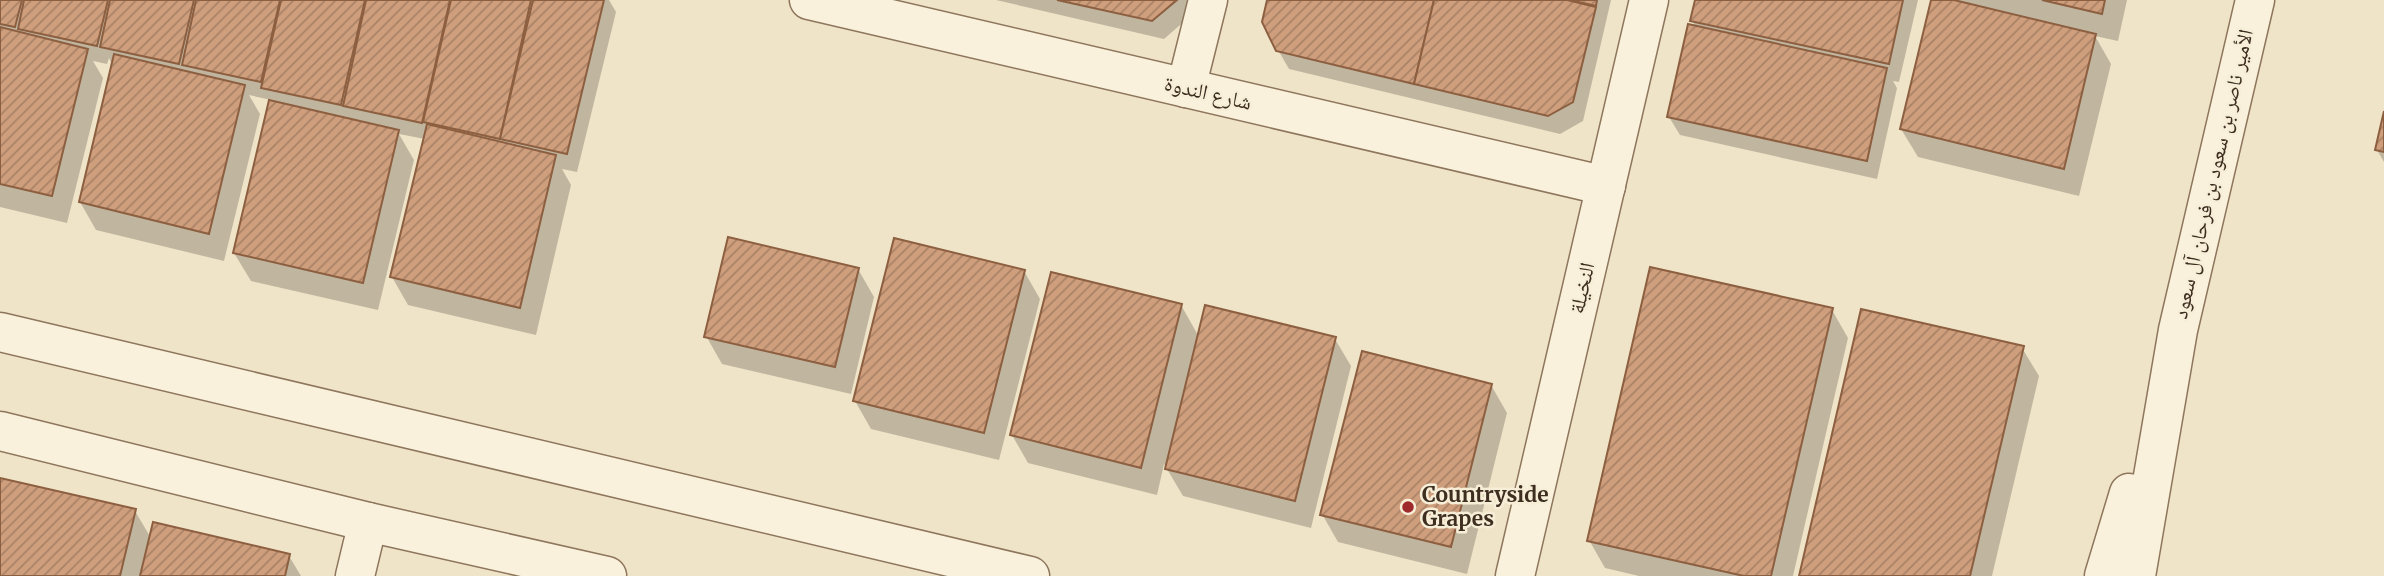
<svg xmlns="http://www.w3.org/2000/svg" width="2384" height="576" viewBox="0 0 2384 576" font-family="Merriweather,'Noto Naskh Arabic',serif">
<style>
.shadow{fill:#0003}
.building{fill:url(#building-hatch);stroke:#8d5f41;stroke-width:2}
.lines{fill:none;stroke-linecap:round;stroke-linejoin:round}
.minor-casing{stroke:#8d765c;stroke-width:41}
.tertiary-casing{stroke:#8d765c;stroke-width:41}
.minor{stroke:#faf1dc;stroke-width:38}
.tertiary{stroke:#faf1dc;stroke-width:38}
.poi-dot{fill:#9e2a2b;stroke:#f7eed8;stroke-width:2.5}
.labels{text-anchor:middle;stroke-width:5;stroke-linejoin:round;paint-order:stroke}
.street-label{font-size:21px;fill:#3d2e20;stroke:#f7eed8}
.poi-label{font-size:21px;font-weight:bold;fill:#3d2e20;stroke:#f7eed8;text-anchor:start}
</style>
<defs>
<pattern id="building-hatch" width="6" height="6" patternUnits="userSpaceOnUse" patternTransform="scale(1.75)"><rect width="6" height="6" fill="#cf9f7d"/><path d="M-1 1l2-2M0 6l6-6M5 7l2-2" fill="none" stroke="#a98266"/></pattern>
</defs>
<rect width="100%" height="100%" fill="#f0e4c8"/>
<g class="shadow">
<path d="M0,0H609L616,12L577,172L562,169L571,185L536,335L408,305L392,277L425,139L399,134L414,160L378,310L251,281L234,253L271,100L249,95L260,114L224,261L96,230L80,202L113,66L109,58L107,64L93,61L103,78L67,223L0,207Z"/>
<path d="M996,0H1191L1187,19L1164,39Z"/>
<path d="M1269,0H1611L1583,121L1560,134L1289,69L1278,50Z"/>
<path d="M1697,0H1918L1899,82L1893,81L1897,88L1877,179L1680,135L1669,117L1696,28L1692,20Z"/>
<path d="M1933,0L1961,3L1959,0H2127L2118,41L2095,36L2111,64L2079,196L1918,157L1901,129Z"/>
<path d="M2384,119V162L2377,150Z"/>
<path d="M858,269L874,297L851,394L722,364L706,336Z"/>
<path d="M1024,271L1040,299L999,460L871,429L855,401Z"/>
<path d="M1181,305L1199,337L1335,339L1351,366L1311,528L1183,496L1164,464L1157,495L1028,463L1012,435Z"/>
<path d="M1832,310L1848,338L1793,576H1639L1605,568L1589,540Z"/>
<path d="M2022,348L2039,376L1992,576H1800Z"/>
<path d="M1491,385L1507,413L1467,574L1338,542L1322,514Z"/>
<path d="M0,479L135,511L151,538L289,556L301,576H0Z"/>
</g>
<g class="building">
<path d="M0,0H22L15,27L0,24Z"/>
<path d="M24,0H108L97,46L18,29Z"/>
<path d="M110,0H194L179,64L100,47Z"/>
<path d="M196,0H280L261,82L182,65Z"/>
<path d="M281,0H365L341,105L261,88Z"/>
<path d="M366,0H450L422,123L343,106Z"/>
<path d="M451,0H531L500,139L423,122Z"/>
<path d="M533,0H604L567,154L500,139Z"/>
<path d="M1057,0H1177L1152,21Z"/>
<path d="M1267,0H1434L1414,84L1276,51L1262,22Z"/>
<path d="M1434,0H1567L1596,7L1573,102L1548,116L1414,84Z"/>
<path d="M1570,0H1597L1596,6Z"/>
<path d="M1695,0H1903L1889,64L1690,21Z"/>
<path d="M1931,0H1954L2096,34L2064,169L1900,129Z"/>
<path d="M2042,0H2105L2102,14Z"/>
<path d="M1688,24L1887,68L1867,161L1667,117Z"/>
<path d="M0,27L88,49L52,196L0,184Z"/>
<path d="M114,54L245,85L209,234L79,202Z"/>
<path d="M269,100L399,130L363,283L233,253Z"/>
<path d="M2384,111V152L2375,150Z"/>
<path d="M427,124L556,155L520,308L390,277Z"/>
<path d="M728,237L859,268L835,367L704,337Z"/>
<path d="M894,238L1025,270L984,433L853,401Z"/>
<path d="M1650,267L1833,308L1771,576H1744L1587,541Z"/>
<path d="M1051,272L1182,304L1141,468L1010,435Z"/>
<path d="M1205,305L1336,337L1295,501L1165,469Z"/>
<path d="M1861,309L2024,346L1970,576H1799Z"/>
<path d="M1362,351L1492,384L1451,547L1320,515Z"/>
<path d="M0,478L136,509L120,576H0Z"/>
<path d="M153,522L290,554L285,576H140Z"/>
</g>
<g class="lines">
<defs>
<g id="minor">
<path d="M809,0L1606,186"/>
<path d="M1186,88L1208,0"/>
<path d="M355,576L368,522"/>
<path d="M1515,576L1649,0"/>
</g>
<g id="tertiary">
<path d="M0,332L1030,576"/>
<path d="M0,431L368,522L607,576"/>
<path d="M2104,576L2129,493"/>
<path d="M2136,576L2178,330L2255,0"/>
</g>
</defs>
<use href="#minor" class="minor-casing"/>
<use href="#tertiary" class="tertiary-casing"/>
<use href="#minor" class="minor"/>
<use href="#tertiary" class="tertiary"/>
</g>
<circle class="poi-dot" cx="1408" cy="507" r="7"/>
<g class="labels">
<g class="street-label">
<text transform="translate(1208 93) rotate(13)" y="7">شارع الندوة</text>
<text transform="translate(2213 174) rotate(-77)" y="7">الأمير ناصر بن سعود بن فرحان آل سعود</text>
<text transform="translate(1582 288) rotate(-77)" y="7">النخيلة</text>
</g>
<g class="poi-label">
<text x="1422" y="502">Countryside<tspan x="1422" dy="24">Grapes</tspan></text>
</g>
</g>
</svg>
